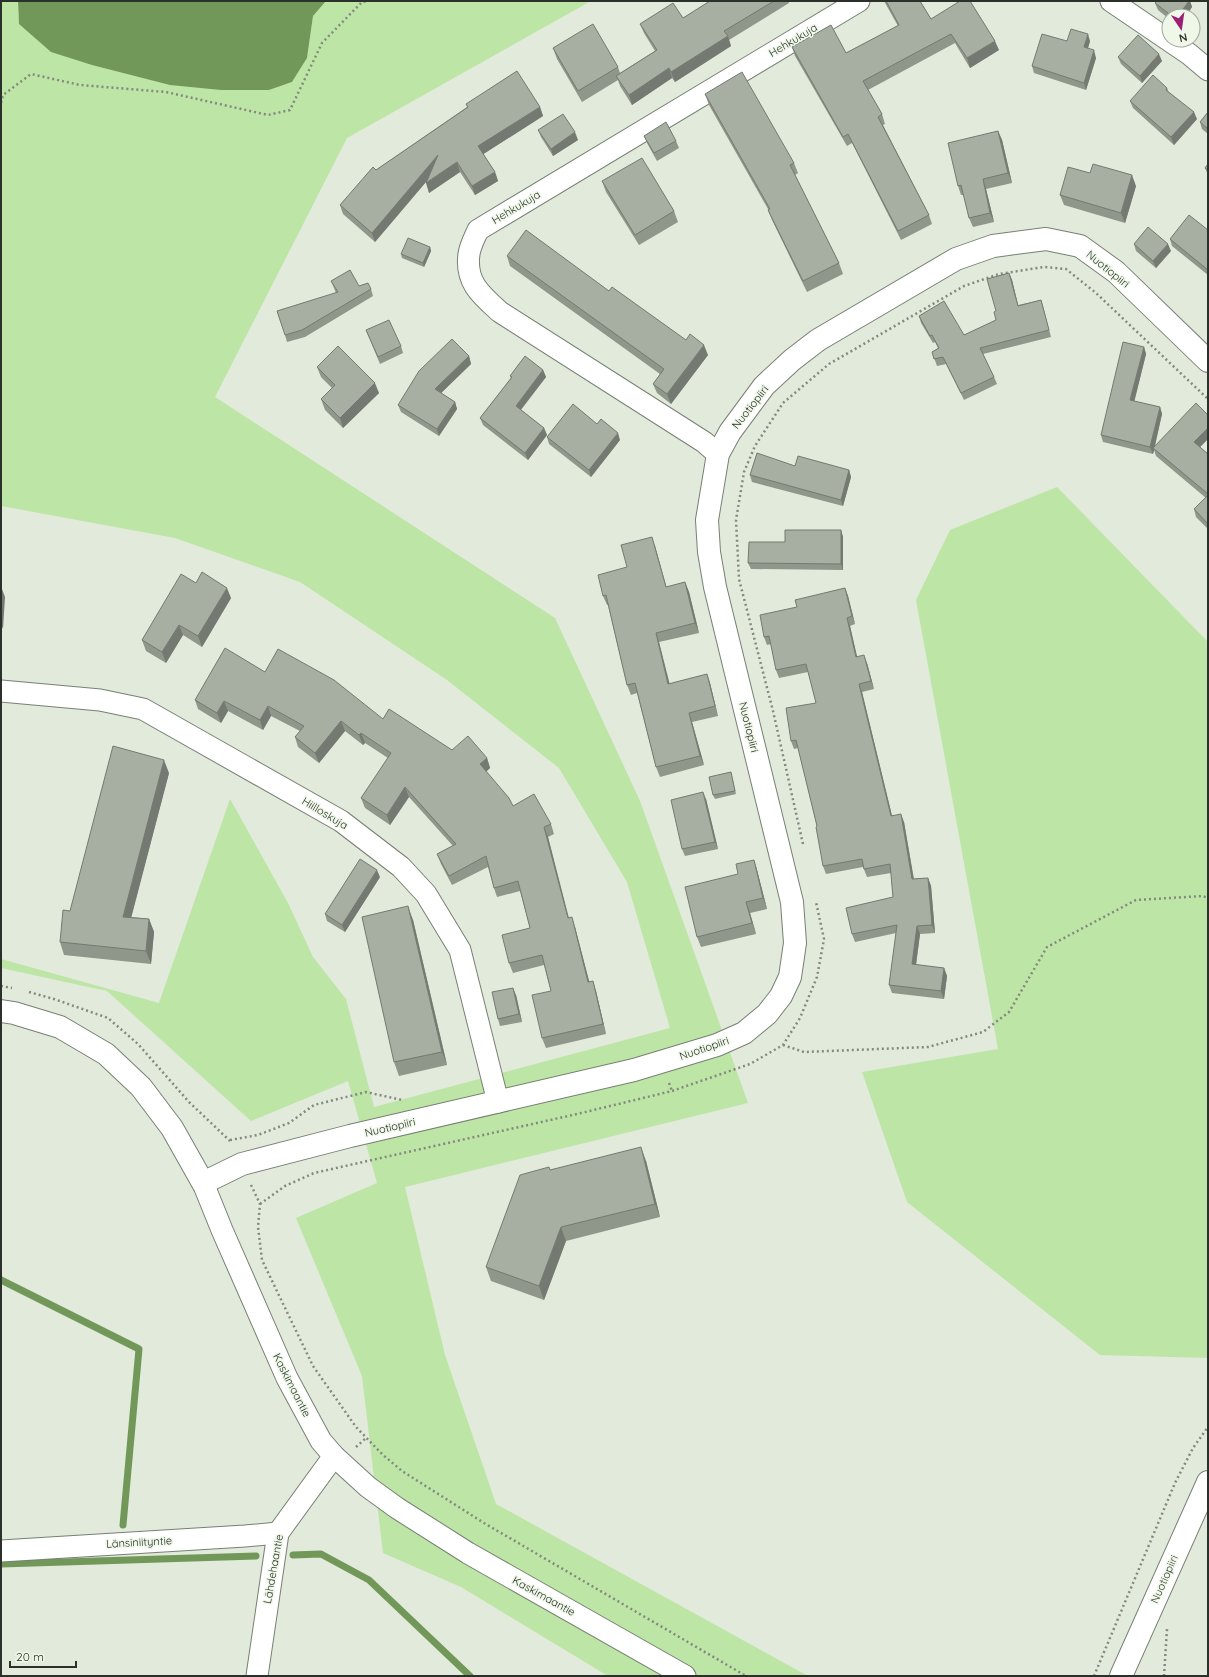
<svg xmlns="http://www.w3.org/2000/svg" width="1209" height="1677" viewBox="0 0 1209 1677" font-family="Quicksand,sans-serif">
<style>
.green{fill:#bde5a5}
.water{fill:#719859}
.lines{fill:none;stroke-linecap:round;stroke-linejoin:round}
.stream{stroke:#719859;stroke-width:7}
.street-casing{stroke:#778073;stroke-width:23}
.secondary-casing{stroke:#778073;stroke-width:24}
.path{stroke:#83897f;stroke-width:2.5;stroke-dasharray:2 3;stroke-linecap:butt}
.street{stroke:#fff;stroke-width:21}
.secondary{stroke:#fff;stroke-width:22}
.wall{fill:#8f968a}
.shaded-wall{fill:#747a71}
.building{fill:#a6afa1;stroke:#747a71}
.labels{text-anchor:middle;stroke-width:3;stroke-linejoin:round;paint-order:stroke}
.street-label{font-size:11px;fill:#2c302a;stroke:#eef7e8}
</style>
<rect width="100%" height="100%" fill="#e1eadb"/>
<g class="green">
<path d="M1,1H18L19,24L269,90L292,82L307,58L313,16L326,1H591L347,138L215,397L555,618L640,801L748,1103L405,1187L445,1355L496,1504L808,1676H608L461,1587L383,1553L362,1376L296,1218L377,1183L348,1081L251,1121L107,991L1,968V959L159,1003L230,799L288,903L313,957L346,999L374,1107L670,1028L627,882L559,768L447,680L300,582L175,538L1,506Z"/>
<path d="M1057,487L1208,642V1358L1100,1355L907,1202L862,1072L998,1049L916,600L950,530Z"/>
</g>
<path class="water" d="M18,1H326L313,16L307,58L292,82L269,90H221L170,85L92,65L51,52L19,24Z"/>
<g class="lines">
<g class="stream">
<path d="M1,1280L139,1349L123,1525"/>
<path d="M293,1555L321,1554L369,1580L470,1676"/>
<path d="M1,1564L256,1556"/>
</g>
<defs>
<g id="street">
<path d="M1111,1L1189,54L1208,70"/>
<path d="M718,454L704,442L500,312C481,295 465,282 469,254C470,246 475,237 478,230L859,1"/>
<path d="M1,691L100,700L143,709L341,821L401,867L426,894L460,950L498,1102"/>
<path d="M203,1183L222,1230L287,1378L321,1441L334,1456L368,1487L397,1508L468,1553L685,1676"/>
<path d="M1,1551L245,1536L278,1533"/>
<path d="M257,1676L278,1533L334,1456"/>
</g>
<g id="secondary">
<path d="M1,1011L14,1013L60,1027L106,1054L141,1087L172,1128L203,1183L242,1164L350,1136L634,1070L717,1045L744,1033L767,1014L781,996L790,977L795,943L792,902L715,587L709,552L707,520L718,454L730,432L764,386L792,360L818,340L956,259L993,246L1046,239L1080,246L1116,272L1208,361"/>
<path d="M1121,1676L1208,1482"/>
</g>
</defs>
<use href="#street" class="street-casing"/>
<use href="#secondary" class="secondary-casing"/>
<g class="path">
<path d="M1,103L3,95L31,74L80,85L166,92L268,115L290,110L322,43L362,2L368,1"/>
<path d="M803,844L773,711L739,579L736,520L744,472L755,446L783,403L829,364L964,286L999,274L1044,267L1066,269L1096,293L1208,399"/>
<path d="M1,986L12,988"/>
<path d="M29,992L54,999L108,1018L138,1044L189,1102L230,1141"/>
<path d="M783,1045L804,1052L928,1047L983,1032L1009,1012L1047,947L1136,900L1203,896L1208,898"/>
<path d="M669,1083L672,1091"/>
<path d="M230,1140L258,1135L289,1123L314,1105L366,1092L402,1100"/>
<path d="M251,1185L260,1204L258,1227L262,1260L313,1366L356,1427L382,1454L402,1471L484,1523L746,1676"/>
<path d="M260,1204L285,1186L314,1173L577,1114L672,1091L750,1064L783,1045L800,1018L817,977L824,939L816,902"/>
<path d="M356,1447L366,1438"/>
<path d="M1094,1676L1175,1483L1193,1448L1208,1427"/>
<path d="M1164,1676L1167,1629"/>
</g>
<use href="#street" class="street"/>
<use href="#secondary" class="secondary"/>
</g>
<g class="wall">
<path d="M710,1H789V3L729,40L731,46L675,82L672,78L632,105L620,86L618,80L582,102L557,59L553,48L618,67L620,73L655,51L644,33L640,24L683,18Z"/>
<path d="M884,1H920L931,19L999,50L970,68L955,43L868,90L882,114L885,124L883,125L929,215L932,224L901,240L852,143L847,146L795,56L792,47L846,53L898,26Z"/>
<path d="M1154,1H1190L1192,7L1186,16H1169V19L1158,10L1155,3L1156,2Z"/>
<path d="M1067,41H1090L1088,49L1096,58L1086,90L1034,73L1032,66Z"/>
<path d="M1118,57L1162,61L1142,83L1121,64Z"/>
<path d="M1167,88L1169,93L1197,119L1174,145L1133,108L1130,101Z"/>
<path d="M705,94L794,163L798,173L795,175L839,263L843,274L807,292L772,220L768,210V209L709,105Z"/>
<path d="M466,104L540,107L543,116L483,154L495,172L498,181L475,195L460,172L429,193L427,181L375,242L343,214L340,205L376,170L467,107Z"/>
<path d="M1208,112V134L1202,129L1200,122Z"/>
<path d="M538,130L578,140L553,156L541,137Z"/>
<path d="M998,131L1002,140L1012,183L986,189L994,222L973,227L969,218L964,195H961L958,186Z"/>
<path d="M644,136L676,141L679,148L657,161L647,143Z"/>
<path d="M1208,164V175L1205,168Z"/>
<path d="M602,181L674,211L678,222L639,245L606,192Z"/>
<path d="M1136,186L1125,223L1064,205L1060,195Z"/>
<path d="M1208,230V275L1172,246L1170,239Z"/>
<path d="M1134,244L1171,251L1156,268L1136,251Z"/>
<path d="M430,247L431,251L424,267L402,258L401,254Z"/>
<path d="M507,256L609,291L708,355L671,404L657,393L653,384L660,374L510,266Z"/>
<path d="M1009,273L1012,280L1018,305L1041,300L1043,306L1051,337L983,354L994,377L997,384L964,400L946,364L937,366L932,352L938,348L935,342L933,343L921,323L919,316L964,335L996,320V311Z"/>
<path d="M331,281L359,286L371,289L373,296L305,337L287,342L285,335L336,293L334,288Z"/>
<path d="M366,330L401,346L403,353L380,364Z"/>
<path d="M1144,347L1146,354L1134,401L1160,407L1162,414L1155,446L1208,415V439L1200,447L1208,454V529L1196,517L1194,509L1206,498L1156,456L1154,450L1153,454L1103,442L1101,435Z"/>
<path d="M469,356L471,364L441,393L455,402L457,409L439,436L401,412L398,405Z"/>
<path d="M317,367L379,393L343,428L325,410L321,399L332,388L321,377Z"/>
<path d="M543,370L546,377L521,410L544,428L547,435L528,460L483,425L480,418L511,378L510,376Z"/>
<path d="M597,424L620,440L591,477L549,444L547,437Z"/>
<path d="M795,466L849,470L851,477L843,506L752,482L750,475Z"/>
<path d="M841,530L843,537V570L751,569L748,563L785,542Z"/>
<path d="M655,546L666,587L685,582L689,592L699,633L659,642L669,684L707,674L710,683L718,716L692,722L704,765L660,777L656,767L637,693L631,695L627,685L608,605H607L603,596L627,567Z"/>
<path d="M845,588L848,596L855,624L850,626L857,657L867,663L874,689L862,692L892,816L904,822L914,879L928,878L931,886L935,933L920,934L916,965L944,968L947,976L944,999L892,993L889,985L896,933L855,942L852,934L893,897L891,873L867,877L863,867L826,874L823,866L817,826L798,748L794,749L791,741L816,703L808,672L779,678L776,670L771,644L767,645L764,637L797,607Z"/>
<path d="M231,598L202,647L183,635L166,663L146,651L142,640Z"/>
<path d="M265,672L383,719L452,750L487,758L490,768L486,772L513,806L551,824L554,834L548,837L569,918L575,927L589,982L596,991L606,1034L546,1048L542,1038L551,991L544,965L513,973L509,963L530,928L520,891L497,897L494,888L488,867L452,885L441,864L437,854L453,846L409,797L390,825L365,808L361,798L388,758L365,743L363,745L345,731L319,763L298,747L295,737L300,731L271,716L263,730L228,711L221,723L198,709L195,700Z"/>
<path d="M169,773L131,917L149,919L154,932L151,964L64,955L60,942L70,911Z"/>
<path d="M732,776L736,794L715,799L713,795Z"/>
<path d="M706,799L718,849L685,856L682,849Z"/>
<path d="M754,860L757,870L767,909L750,913L756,934L701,947L697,937L738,874Z"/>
<path d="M380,877L345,932L327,921L325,914Z"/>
<path d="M413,920L447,1065L399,1076L394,1062Z"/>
<path d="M516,995L522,1022L500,1026L498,1019Z"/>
<path d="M646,1161L660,1217L566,1241L544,1300L491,1281L486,1267L550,1170Z"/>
</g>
<g class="shaded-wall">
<path d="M1189,1H1190L1192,7L1186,16H1178Z"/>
<path d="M1088,34L1090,41L1086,54L1084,47Z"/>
<path d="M728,36L731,46L675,82L671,72Z"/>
<path d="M995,41L999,50L970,68L967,58Z"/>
<path d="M1094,50L1096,58L1086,90L1084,83Z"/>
<path d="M1159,54L1162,61L1142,83L1140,76Z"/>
<path d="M669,68L672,78L632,105L629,95Z"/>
<path d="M540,107L543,116L482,155L478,146Z"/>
<path d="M1194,112L1197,119L1174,145L1171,137Z"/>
<path d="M998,131L1002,140L1012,183L1008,173Z"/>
<path d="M575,132L578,140L553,156L551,149Z"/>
<path d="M438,155L441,164L375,242L372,233Z"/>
<path d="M457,162L460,172L429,193L426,183Z"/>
<path d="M495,172L498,181L475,195L472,186Z"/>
<path d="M1132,175L1136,186L1125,223L1121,213Z"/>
<path d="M983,179L986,189L994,222L990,213Z"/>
<path d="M1168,244L1171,251L1156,268L1153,261Z"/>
<path d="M430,247L431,251L424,267L423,263Z"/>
<path d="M1009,273L1012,280L1020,313L1018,306Z"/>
<path d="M704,345L708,355L671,404L667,394Z"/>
<path d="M1144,347L1146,354L1133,407L1130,400Z"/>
<path d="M469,356L471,364L438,396L435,389Z"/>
<path d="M543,370L546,377L518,413L516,406Z"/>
<path d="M375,383L379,393L343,428L340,418Z"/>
<path d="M455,402L457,409L439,436L437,429Z"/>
<path d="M1160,407L1162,414L1154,449L1153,448L1154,450L1153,454L1150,447Z"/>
<path d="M544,428L547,435L528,460L525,453Z"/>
<path d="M1208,428V439L1197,450L1194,442Z"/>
<path d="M618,433L620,440L591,477L589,470Z"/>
<path d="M849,470L851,477L843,506L841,500Z"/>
<path d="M841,530L843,537V570L841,564Z"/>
<path d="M652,537L655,546L669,596L666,587Z"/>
<path d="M685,582L689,592L699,633L695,623Z"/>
<path d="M227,588L231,598L202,647L198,636Z"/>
<path d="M845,588L848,596L855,624L852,616Z"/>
<path d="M2,589L5,597L3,629L1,624Z"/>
<path d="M847,618L850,626L859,665L856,657Z"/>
<path d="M179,625L183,635L166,663L162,652Z"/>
<path d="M656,633L659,642L672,693L668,684Z"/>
<path d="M864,655L867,663L874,689L871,681Z"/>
<path d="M707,674L710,683L718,716L715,706Z"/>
<path d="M859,684L862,692L894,824L891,816Z"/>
<path d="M224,701L228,711L221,723L217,713Z"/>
<path d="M268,706L271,716L263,730L260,720Z"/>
<path d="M689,713L692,722L704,765L700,756Z"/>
<path d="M341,721L345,731L319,763L315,753Z"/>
<path d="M361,733L365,743L363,745L359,735Z"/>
<path d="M487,758L490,768L483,774L480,764Z"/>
<path d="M164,760L169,773L128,930L123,917Z"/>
<path d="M405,787L409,797L390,825L387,815Z"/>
<path d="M703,792L706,799L718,849L715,842Z"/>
<path d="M901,814L904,822L915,887L912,879Z"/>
<path d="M544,827L548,837L571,928L568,918Z"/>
<path d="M754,860L757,870L767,909L763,898Z"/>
<path d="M377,870L380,877L345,932L342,925Z"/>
<path d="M928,878L931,886L935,933L932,925Z"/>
<path d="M746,902L750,913L756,934L752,923Z"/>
<path d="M408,906L413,920L447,1065L442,1052Z"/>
<path d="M572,917L575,927L592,992L588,982Z"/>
<path d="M149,919L154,932L151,964L146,951Z"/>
<path d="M917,926L920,934L915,972L912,964Z"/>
<path d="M944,968L947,976L944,999L941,991Z"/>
<path d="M593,981L596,991L606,1034L603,1024Z"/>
<path d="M513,988L516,995L522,1022L519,1014Z"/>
<path d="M641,1147L646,1161L660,1217L655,1204Z"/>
<path d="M561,1227L566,1241L544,1300L539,1286Z"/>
</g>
<g class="building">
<path d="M710,1H774L724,31L728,36L671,72L669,68L629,95L616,76L657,50L640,24L673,3L683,18Z"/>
<path d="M886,1H920L931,19L960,1H970L995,41L967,58L951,34L863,81L882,114L878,117L929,215L898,231L848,134L843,137L792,47L831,25L846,53L899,25Z"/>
<path d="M1157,1H1189L1178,16H1172L1155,3Z"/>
<path d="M593,24L618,67L578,91L553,48Z"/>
<path d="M1071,29L1088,34L1084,47L1094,50L1084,83L1032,66L1042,34L1067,41Z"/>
<path d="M1138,35L1159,54L1140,76L1118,57Z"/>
<path d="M517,71L540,107L478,146L495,172L472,186L457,162L426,183L438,155L372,233L340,205L373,167L376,170L468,107L466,104Z"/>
<path d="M742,72L794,163L790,165L839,263L803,281L768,210L770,209L705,94Z"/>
<path d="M1153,75L1167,88L1166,90L1194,112L1171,137L1130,101Z"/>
<path d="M1208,112V129L1200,122Z"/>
<path d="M563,114L575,132L551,149L538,130Z"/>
<path d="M666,122L676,141L654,153L644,136Z"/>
<path d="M998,131L1008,173L983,179L990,213L969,218L961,185L958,186L948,143Z"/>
<path d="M642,158L674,211L635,235L602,181Z"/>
<path d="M1093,164L1132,175L1121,213L1060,195L1068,167L1090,173Z"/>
<path d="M1208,164V170L1205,168Z"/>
<path d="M1189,215L1208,230V270L1170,239Z"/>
<path d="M1148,227L1168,244L1153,261L1134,244Z"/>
<path d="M526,230L609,291L612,287L686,340L690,334L704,345L667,394L653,384L664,369L507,256Z"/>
<path d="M408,238L430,247L423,263L401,254Z"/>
<path d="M350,270L359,286L368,283L371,289L302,330L285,335L277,311L338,292L331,281Z"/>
<path d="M1009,273L1018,306L1041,300L1049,330L980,348L994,377L961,393L943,357L934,359L932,352L939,348L932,335L930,336L919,316L944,301L964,335L996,320L994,312L996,311L987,279Z"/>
<path d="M389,320L401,346L378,357L366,330Z"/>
<path d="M452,339L469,356L435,389L455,402L437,429L398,405L419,371Z"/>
<path d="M1123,342L1144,347L1130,400L1160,407L1150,447L1101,435Z"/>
<path d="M338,346L375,383L340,418L321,399L335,385L317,367Z"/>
<path d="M525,356L543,370L516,406L544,428L525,453L480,418L512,377L510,376Z"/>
<path d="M1196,403L1208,415V428L1194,442L1208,454V494L1153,448Z"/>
<path d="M573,404L597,424L601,419L618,433L589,470L547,437Z"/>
<path d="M757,453L795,466L798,456L849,470L841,500L750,475Z"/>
<path d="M1208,495V524L1194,509Z"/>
<path d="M785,530H841V564L748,563L749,542H785Z"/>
<path d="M652,537L666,587L685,582L695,623L656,633L668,684L707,674L715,706L689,713L700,756L656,767L635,683L627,685L606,595L603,596L598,575L627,567L621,545Z"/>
<path d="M202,572L227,588L198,636L179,625L162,652L142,640L181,574L196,583Z"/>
<path d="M845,588L852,616L847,618L856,657L864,655L871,681L859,684L891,816L901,814L912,879L928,878L932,925L917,926L912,964L944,968L941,991L889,985L897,925L852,934L846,908L893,897L890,864L864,869L862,859L823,866L816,827L817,826L796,740L791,741L786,708L816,703L806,664L776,670L769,636L764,637L760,615L797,607L795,600Z"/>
<path d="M225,648L265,672L278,649L334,680L383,719L389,709L452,750L468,736L487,758L480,764L509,798L513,806L534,794L551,824L544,827L568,918L572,917L588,982L593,981L603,1024L542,1038L532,995L551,991L542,955L509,963L502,935L530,928L518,881L494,888L486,856L449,876L437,854L456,844L405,787L387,815L361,798L391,753L361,733L359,735L341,721L315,753L295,737L304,726L268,706L260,720L224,701L217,713L195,700Z"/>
<path d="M113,746L164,760L123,917L149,919L146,951L60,942L63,910L70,911Z"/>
<path d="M731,772L735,791L713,795L709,777Z"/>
<path d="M703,792L715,842L682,849L671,800Z"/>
<path d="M360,859L377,870L342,925L325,914Z"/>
<path d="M754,860L763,898L746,902L752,923L697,937L685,887L738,874L736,864Z"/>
<path d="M408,906L442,1052L394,1062L362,917Z"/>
<path d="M513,988L519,1014L498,1019L492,992Z"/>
<path d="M641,1147L655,1204L561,1227L539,1286L486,1267L520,1175L549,1167L550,1170Z"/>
</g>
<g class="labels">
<g class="street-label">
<text transform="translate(793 40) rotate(-31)" y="4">Hehkukuja</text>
<text transform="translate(516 207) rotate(-31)" y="4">Hehkukuja</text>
<text transform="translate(1108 269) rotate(39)" y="4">Nuotiopiiri</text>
<text transform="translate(750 407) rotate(-52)" y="4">Nuotiopiiri</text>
<text transform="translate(749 727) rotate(76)" y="4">Nuotiopiiri</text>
<text transform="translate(325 813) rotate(31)" y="4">Hiilloskuja</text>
<text transform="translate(704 1048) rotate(-19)" y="4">Nuotiopiiri</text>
<text transform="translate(390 1127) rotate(-13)" y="4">Nuotiopiiri</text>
<text transform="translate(292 1385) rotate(63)" y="4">Kaskimaantie</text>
<text transform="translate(139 1542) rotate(-3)" y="4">Länsiniityntie</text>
<text transform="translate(273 1569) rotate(-80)" y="4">Lähdehaantie</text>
<text transform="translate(1164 1579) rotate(-66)" y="4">Nuotiopiiri</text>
<text transform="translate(544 1596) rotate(29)" y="4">Kaskimaantie</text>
</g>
</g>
<rect width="1209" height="1677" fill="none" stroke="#2c302a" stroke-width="4"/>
<g transform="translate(1181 28) rotate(167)"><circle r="19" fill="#eef7e8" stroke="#a0a79c"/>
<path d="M0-3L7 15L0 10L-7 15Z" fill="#9c1f75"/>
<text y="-6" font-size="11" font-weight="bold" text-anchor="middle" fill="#2c302a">N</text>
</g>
<path d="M10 1661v6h66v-6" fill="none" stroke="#2c302a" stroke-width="2"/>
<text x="16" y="1661" font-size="12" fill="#2c302a" stroke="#eef7e8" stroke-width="3" paint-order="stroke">20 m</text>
</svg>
